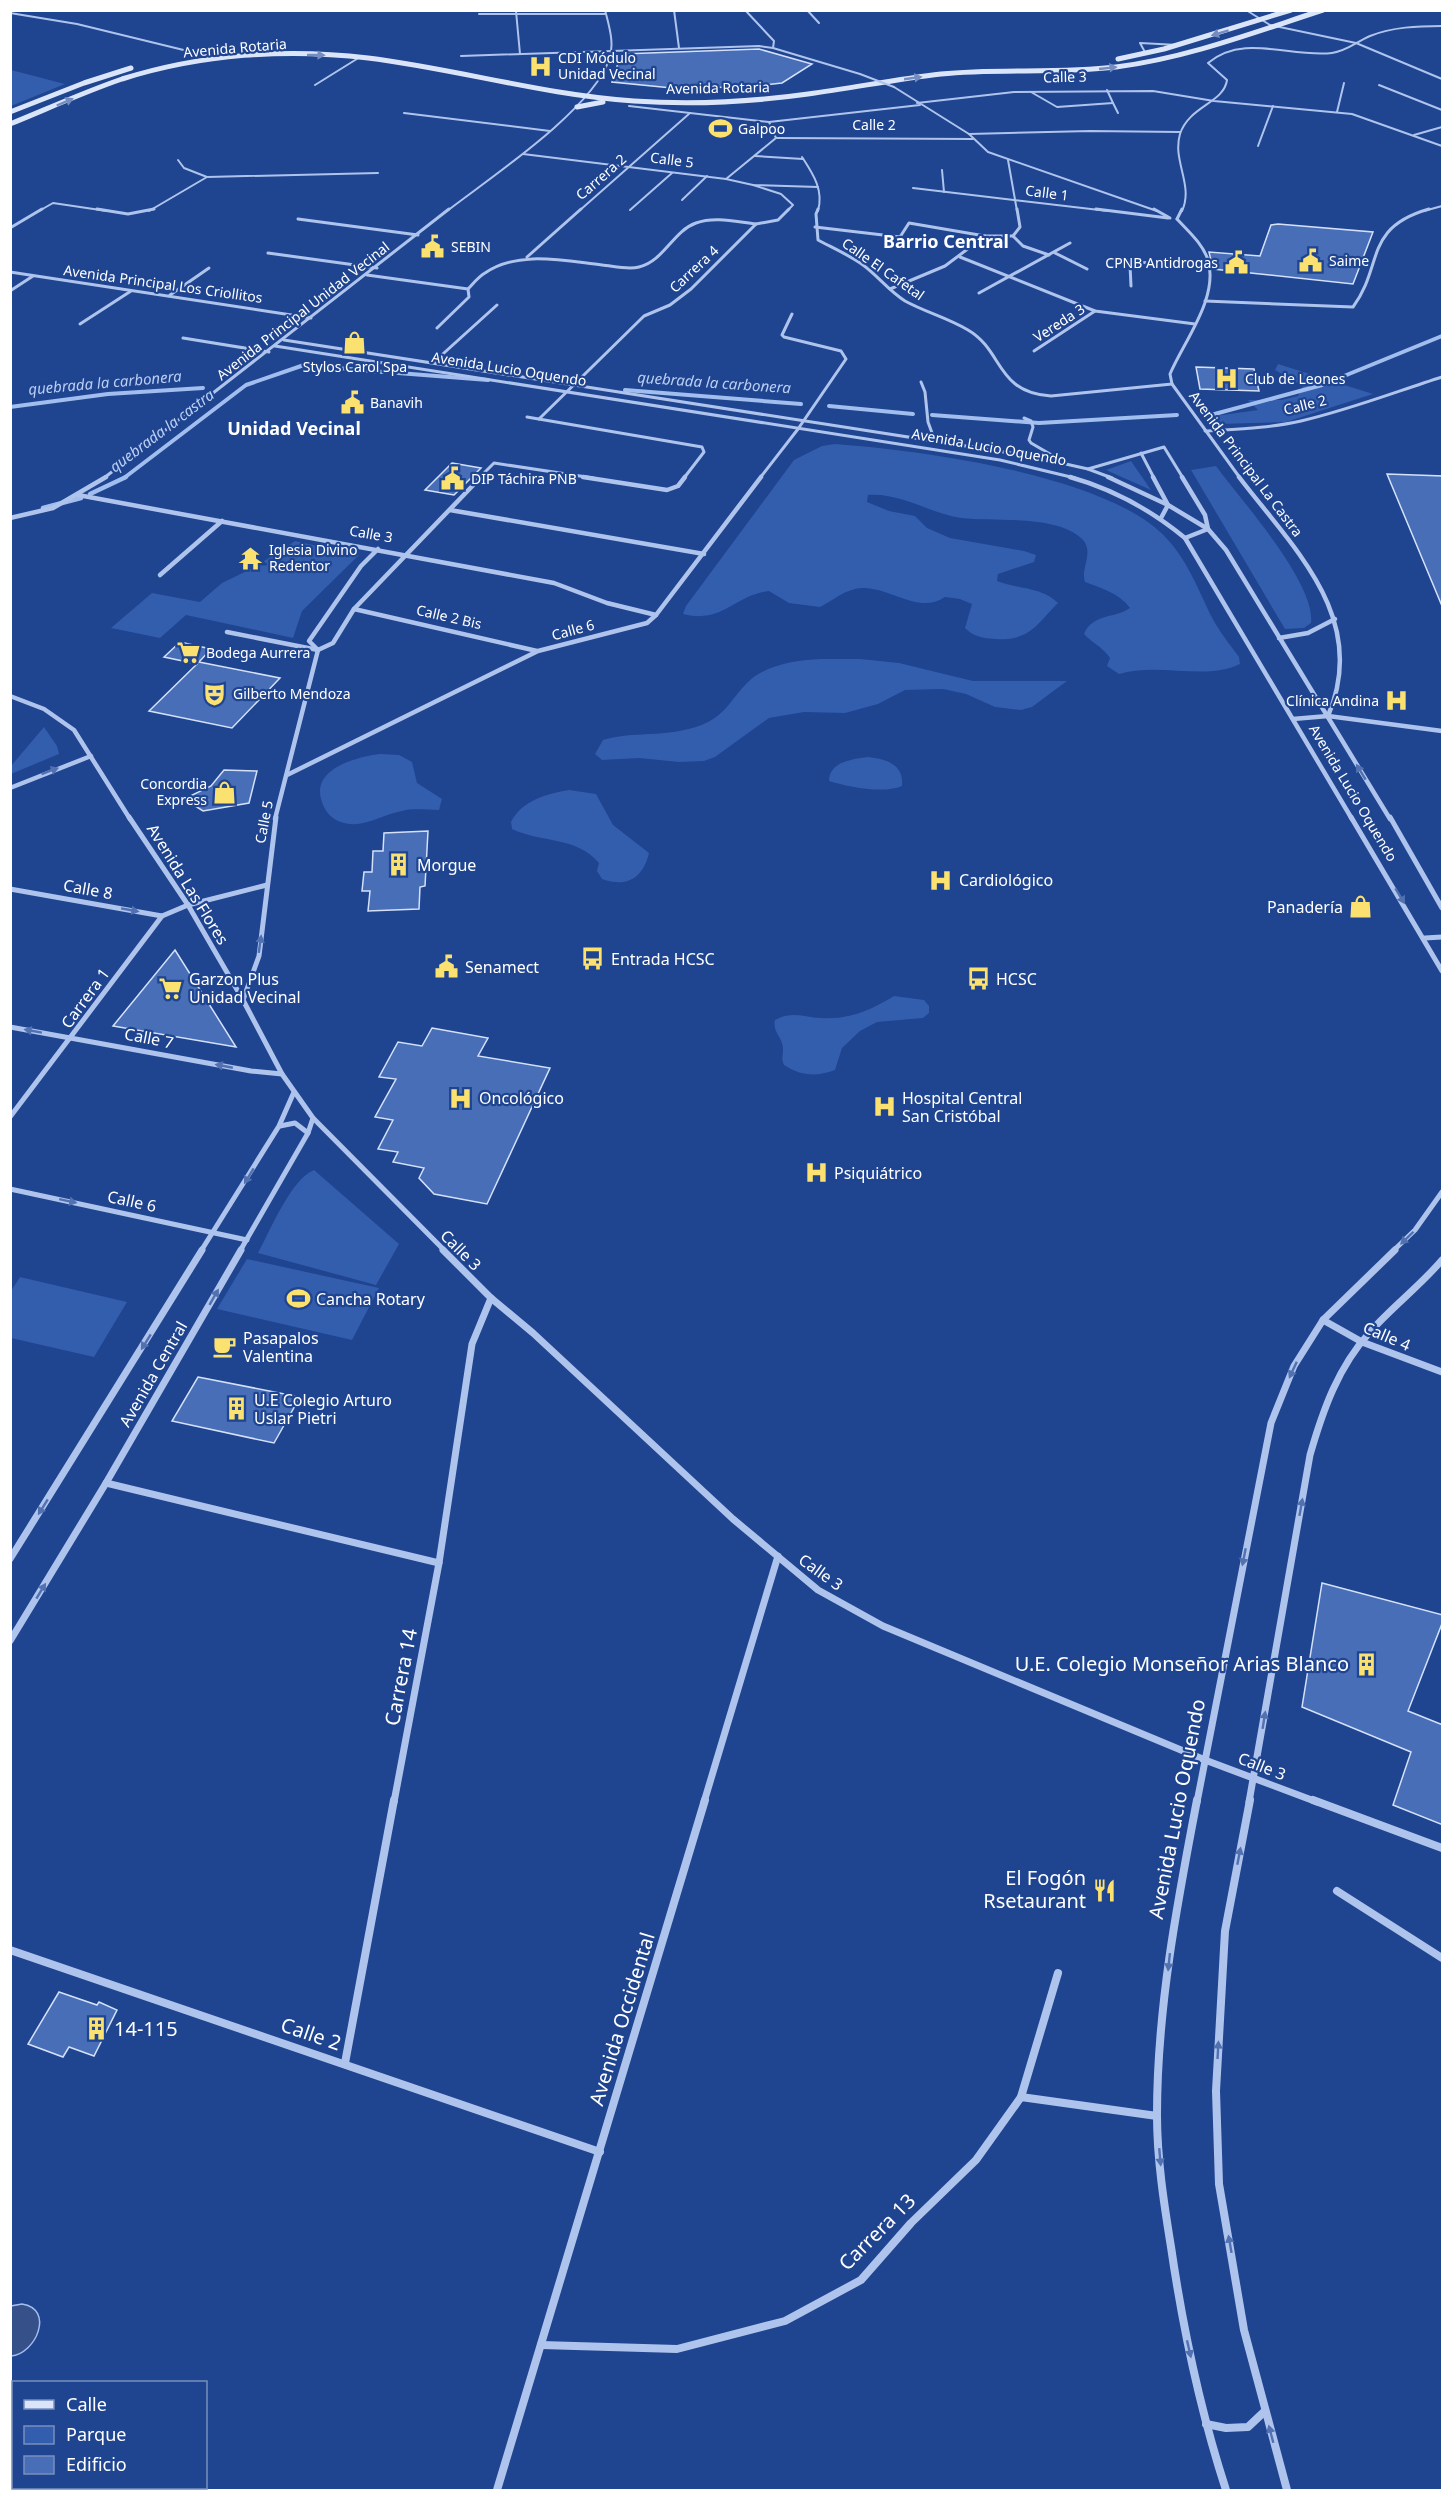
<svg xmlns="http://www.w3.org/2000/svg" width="1453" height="2501" viewBox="0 0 1453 2501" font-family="'Noto Sans',sans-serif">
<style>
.green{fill:#335dad}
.water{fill:#365189;stroke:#a2beee;stroke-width:1.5}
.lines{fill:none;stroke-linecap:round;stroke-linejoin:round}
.stream-far1{stroke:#a2beee;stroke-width:4}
.stream{stroke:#a2beee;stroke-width:4.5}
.building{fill:#486eb7;stroke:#d4e1f9;stroke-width:1.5}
.street-far5{stroke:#afc4ed;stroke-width:2}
.street-far4{stroke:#afc4ed;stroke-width:3}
.street-far3{stroke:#afc4ed;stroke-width:4.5}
.street-far2{stroke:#afc4ed;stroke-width:5}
.street-far1{stroke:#afc4ed;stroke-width:7}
.street{stroke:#afc4ed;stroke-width:8}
.secondary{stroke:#dbe5fa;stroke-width:5}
.street-bridge{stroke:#afc4ed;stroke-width:2}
.oneway{fill:#748cc0}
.oneway2{fill:#5171b1}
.labels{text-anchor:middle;stroke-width:4.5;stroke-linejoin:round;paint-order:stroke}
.far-street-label{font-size:14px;fill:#fff;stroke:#1f4490}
.far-poi-label{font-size:14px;fill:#fff;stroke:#1f4490;text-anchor:start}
.far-water-label{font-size:15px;font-style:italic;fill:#bbcff4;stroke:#1f4490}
.poi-label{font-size:16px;fill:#fff;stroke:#1f4490;text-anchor:start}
.street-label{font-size:16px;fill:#fff;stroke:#1f4490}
.far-district-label{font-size:18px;font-weight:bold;fill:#fff;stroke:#1f4490}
.near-poi-label{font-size:20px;fill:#fff;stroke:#1f4490;text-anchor:end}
.near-street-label{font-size:20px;fill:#fff;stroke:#1f4490}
</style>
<rect width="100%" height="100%" fill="#1f4490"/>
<g class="green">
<path d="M11,70L65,84L11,106Z"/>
<path d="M1278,364L1373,394L1286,422L1219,424L1215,416L1258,410L1248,400H1282L1298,396L1303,386L1275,370Z"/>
<path d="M835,444C918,450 1112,475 1168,540C1190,564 1200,595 1215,623C1222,635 1231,646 1239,657L1240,664C1206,681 1158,662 1119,674L1107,666L1110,658C1103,647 1092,643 1084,634C1093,613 1114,619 1130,608C1119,593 1101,588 1085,582C1080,568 1095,552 1082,539C1057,514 993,522 961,518C928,513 902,493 868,495L867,502L889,511L915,516L927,528L950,538L1024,551L1036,555L1034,562L998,574L997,581C1017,589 1042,587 1058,603C1036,625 1030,641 995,639C983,638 974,637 965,628L972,604L960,599L945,597C919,615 890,587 862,588C845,589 834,600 820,607L789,603L769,591C732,596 724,624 683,614L686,606L794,460L822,446Z"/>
<path d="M1131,461L1151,490L1106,470Z"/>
<path d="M1216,466C1241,500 1316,583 1311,623L1304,628L1285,629L1191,470Z"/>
<path d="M295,541L359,555L302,611L293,638L186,615L160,638L111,628L152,593L200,602L222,583L255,567Z"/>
<path d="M820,659H860L899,663L973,681H1067L1032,707L1021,710L995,707L966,694L943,689L905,690L878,704L845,713L804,712L769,718L715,757L704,761L679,762L639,758L602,760L595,754L603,740C637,730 674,739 708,722C726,713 733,697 747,683C764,665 797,660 820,659Z"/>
<path d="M44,727L57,746L59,754L11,774V766Z"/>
<path d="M380,754L399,755L412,762L417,783L442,799L439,810C427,810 413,808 402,811C379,815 360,832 336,820C329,816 324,809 322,802C310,769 356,757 380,754Z"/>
<path d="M868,757C886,759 904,764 902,786C883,794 848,787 829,781C829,762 852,759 868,757Z"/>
<path d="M569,790L596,794L613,825L649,853C643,878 627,888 602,879L597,871L599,863C576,836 541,843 512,829L511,822C522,800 547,794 569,790Z"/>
<path d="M894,996L924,1000L929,1006V1013L923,1018L877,1022L860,1031L842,1048L835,1070C816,1077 801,1076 784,1065C781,1058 783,1056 783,1049C783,1038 772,1032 775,1020C791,1011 803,1017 821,1018C849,1020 871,1010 894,996Z"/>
<path d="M314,1170L399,1244L376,1285L258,1253C270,1231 291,1179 314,1170Z"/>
<path d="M247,1259L379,1288L352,1340L217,1309Z"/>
<path d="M20,1277L127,1302L94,1357L11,1338V1291Z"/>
</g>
<path class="water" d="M22,2304C55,2309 36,2354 11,2356V2306Z"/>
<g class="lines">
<g class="stream-far1">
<path d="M398,373L488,380"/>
<path d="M625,390L801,404"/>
<path d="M829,406L913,414"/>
<path d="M10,407L108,394L203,388"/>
<path d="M932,415L1039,423L1177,415"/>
<path d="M1211,415L1322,385L1442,336"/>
<path d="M124,478L246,385L304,365L383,372"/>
</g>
<g class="stream">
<path d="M90,494L126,477"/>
<path d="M43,508L81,498"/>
</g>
</g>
<g class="building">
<path d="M759,49L812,64L782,83L746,87L672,88L612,82L621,54Z"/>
<path d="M1278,224L1373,232L1353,284L1213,269L1209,252L1260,256L1271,225Z"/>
<path d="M1196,367L1254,369L1259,391L1200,389Z"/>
<path d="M452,463L481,468L454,495L425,490Z"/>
<path d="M1387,474L1443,476V606H1442Z"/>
<path d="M180,642L211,649L199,662L280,678L232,728L149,711L197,664L164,657Z"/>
<path d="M224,770L257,771L249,803L203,811L184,799L211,786Z"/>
<path d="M428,831L425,886L420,887L419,909L368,911L370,891H362L364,872H372L373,851H383L384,833Z"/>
<path d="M175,950L236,1047L113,1026Z"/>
<path d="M432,1028L488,1038L478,1056L550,1068L487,1204L434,1194L419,1178L424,1168L393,1162L398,1152L378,1149L393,1120L375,1117L396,1079L379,1077L398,1042L422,1046Z"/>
<path d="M198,1377L300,1397L274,1443L172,1421Z"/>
<path d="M1322,1583L1443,1615V1621L1408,1711L1443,1725V1825L1393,1805L1411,1752L1302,1707Z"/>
<path d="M59,1992L97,2005L99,2002L117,2010L94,2056L69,2047L63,2057L28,2044Z"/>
</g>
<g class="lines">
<g class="street-far5">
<path d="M674,10L679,48"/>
<path d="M745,10L774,41L773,48"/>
<path d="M807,10L819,23"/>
<path d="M1246,10L1270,25L1356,43L1442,79"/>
<path d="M516,11L520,54"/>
<path d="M10,13L77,24L200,54"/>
<path d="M479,14H606"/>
<path d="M1146,54L1140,43L1178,45"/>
<path d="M461,56L759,46L773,48L860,74"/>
<path d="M315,85L360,57"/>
<path d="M1379,85L1442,110"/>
<path d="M894,87L969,134L988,152L1157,211"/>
<path d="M1031,92L1057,107L1113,103L1107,90"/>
<path d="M917,103L1014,92L1153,91L1214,101L1352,114L1442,146"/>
<path d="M1113,103L1118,113"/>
<path d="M629,106L769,122L920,105"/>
<path d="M1337,112L1344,83"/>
<path d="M404,113L550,131"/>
<path d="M769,122L776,138"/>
<path d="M969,134L1090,131L1180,132"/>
<path d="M1414,135L1442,127"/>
<path d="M776,138L973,139"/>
<path d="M1258,146L1273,106"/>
<path d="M523,154L726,179L753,185L818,187"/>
<path d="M755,156L803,159"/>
<path d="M802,157C813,174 824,190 818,211"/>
<path d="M1008,160L1017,211"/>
<path d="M942,170L944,192"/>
<path d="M207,177L378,173"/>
<path d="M726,179L776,138"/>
<path d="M753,185L781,194L793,205L787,211"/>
<path d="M913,188L1108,211"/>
<path d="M682,200L707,176"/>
<path d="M630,210L672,173"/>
<path d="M39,211L53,203L107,211"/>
<path d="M149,211L207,177L184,168L178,160"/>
<path d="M447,211C491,177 591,111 609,60C615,44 609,26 605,10"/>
<path d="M579,211L690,113"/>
<path d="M1182,211C1194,185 1172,161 1180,134C1189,106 1224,103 1227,80L1208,63C1244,33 1290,58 1332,53C1347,51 1356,42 1370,36C1392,27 1418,26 1442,26"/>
<path d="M1424,211L1442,206"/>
</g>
<g class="street-far4">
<path d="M97,209L128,214L154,209"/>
<path d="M818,209L816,214L818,240C833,248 849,255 863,265C877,275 889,291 905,301C925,312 948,318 968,330C1004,351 995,392 1051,396L1172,384"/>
<path d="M1096,209L1168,218"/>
<path d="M1154,209L1170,218"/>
<path d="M298,219L418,235"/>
<path d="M1177,219C1188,231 1203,244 1208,260C1219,298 1184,341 1170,374L1172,384L1240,478"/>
<path d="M1177,219L1182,209"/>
<path d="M815,227L900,237L909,223L985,236"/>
<path d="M10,228L42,209"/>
<path d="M1013,236L1023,246L1049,255"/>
<path d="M268,253L377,268"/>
<path d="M1055,253L1087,269"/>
<path d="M527,257L581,209"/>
<path d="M960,257L1095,311L1195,324"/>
<path d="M10,272L311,318"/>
<path d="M367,275L468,289"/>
<path d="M1131,286L1130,265L1134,262L1208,266"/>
<path d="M890,289L945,266L985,236H1013L1020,227L1017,209"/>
<path d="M10,291L33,276"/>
<path d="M979,293L1070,243"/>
<path d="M170,295L209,268"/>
<path d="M1205,301L1353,307C1384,265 1363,228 1429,209"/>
<path d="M80,324L131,291"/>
<path d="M437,328L469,297L468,289C473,284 478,277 485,273C518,250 565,261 602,265C613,266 628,270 639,267C664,261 673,231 696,223C715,216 737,222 756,224"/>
<path d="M183,338L269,352"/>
<path d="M284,340L1030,456L1088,469L1112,478"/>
<path d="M275,346L1000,460L1075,478"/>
<path d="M1034,351L1095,311"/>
<path d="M434,362L497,305"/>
<path d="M921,382L925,392L928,422L935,441"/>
<path d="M527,417L702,447L704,452L684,478"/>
<path d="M1024,418L1031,421L1033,427L1029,440L1031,443L1062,461"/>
<path d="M539,419L644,316L670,305L691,289L756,224L778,220L789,209"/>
<path d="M1205,431C1237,429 1270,428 1301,421C1349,410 1395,392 1442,377"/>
<path d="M1141,453L1154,478"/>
<path d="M1088,469L1164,447L1183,478"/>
<path d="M104,478L449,209"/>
<path d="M479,478L494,463L593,478"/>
<path d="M760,478L798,429L846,359L841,351L784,337L782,335L792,314"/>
</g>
<g class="street-far3">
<path d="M583,477L667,490L678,486L685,477"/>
<path d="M1070,477C1113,489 1151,510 1185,538L1352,819"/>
<path d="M1108,477L1168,505L1208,529L1226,550L1390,819"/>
<path d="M1153,477L1168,505L1161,518"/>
<path d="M1182,477L1205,515L1208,529L1185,538"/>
<path d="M1239,477C1293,548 1370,618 1328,716"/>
<path d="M78,495L554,583L607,603L656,615"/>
<path d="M450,510L704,554"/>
<path d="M10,518L53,508L106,477"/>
<path d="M160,575L222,521"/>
<path d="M354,609L537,651"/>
<path d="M227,632L318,650"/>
<path d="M1279,638L1308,633L1335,619"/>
<path d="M318,650L333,643L354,609L481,477"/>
<path d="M318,650L309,641L361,566L378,549"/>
<path d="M10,696L44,709L74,730L130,819"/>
<path d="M1293,719L1328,716L1442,731"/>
<path d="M287,775L538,651L647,623L656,615L761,477"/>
<path d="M10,788L91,756"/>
<path d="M275,819L318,650"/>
</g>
<g class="street-far2">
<path d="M129,817L188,905L243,1000L282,1074L313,1118L445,1251"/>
<path d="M1351,817L1442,971"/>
<path d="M1390,817L1442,908"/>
<path d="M10,889L162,916"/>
<path d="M1425,938L1442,937"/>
<path d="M243,1000L259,956L276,817"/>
<path d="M10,1027L251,1071L282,1074"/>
<path d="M10,1117L162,916L188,905L267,885"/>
<path d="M280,1126L295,1123L308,1133"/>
<path d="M10,1189L247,1240"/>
<path d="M201,1251L279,1126L294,1092"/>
<path d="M240,1251L308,1133L313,1118"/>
<path d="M1393,1251L1415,1230L1442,1192"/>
</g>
<g class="street-far1">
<path d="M443,1250L491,1298L533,1333L733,1519L818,1590L883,1626L1205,1760L1317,1802"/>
<path d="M1323,1320L1362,1342L1442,1372"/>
<path d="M106,1483L439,1563"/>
<path d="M10,1559L202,1250"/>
<path d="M10,1641L106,1483L241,1250"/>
<path d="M394,1802L439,1563L472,1344L491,1298"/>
<path d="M704,1802L778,1556"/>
<path d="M1197,1802L1271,1423L1294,1366L1323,1320L1395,1250"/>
<path d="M1249,1802L1310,1455C1323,1410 1338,1367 1370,1332C1393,1306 1420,1286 1442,1260"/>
</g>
<g class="street">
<path d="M1197,1800C1177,1904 1157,2009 1157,2115C1157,2159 1164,2204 1171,2247C1183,2329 1200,2410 1226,2490"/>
<path d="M1250,1800L1225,1931L1216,2091L1219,2184L1244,2330L1287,2490"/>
<path d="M1313,1800L1442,1848"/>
<path d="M1337,1891L1442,1958"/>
<path d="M10,1950L600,2152"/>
<path d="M345,2063L394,1800"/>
<path d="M1021,2097L1058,1973"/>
<path d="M541,2345L677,2349L785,2321L861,2280L911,2223L976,2160L1021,2097L1157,2116"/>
<path d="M1206,2424L1226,2428L1248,2427L1265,2411"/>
<path d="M497,2490L705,1800"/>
</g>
<g class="secondary">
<path d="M1118,59L1164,49L1291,10"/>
<path d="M577,107L603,102"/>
<path d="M10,112L84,83L131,68"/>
<path d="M10,124C47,109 84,92 122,79C201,54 287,48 368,58C457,69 544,95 634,101C692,105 751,102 808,94C853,88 897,79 941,74C999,68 1058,74 1116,67C1187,58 1255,32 1323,10"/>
</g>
<path class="street-bridge" d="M860,74L894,87"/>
</g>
<defs><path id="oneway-solid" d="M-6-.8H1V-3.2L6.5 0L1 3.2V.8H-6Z" transform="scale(1.5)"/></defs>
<g class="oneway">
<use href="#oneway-solid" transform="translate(1220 33) rotate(163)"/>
<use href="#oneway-solid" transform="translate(316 55) rotate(1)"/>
<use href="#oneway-solid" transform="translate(1108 68) rotate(-6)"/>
<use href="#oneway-solid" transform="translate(913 78) rotate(-8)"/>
<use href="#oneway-solid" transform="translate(65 102) rotate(-23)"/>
</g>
<g class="oneway2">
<use href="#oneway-solid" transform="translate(50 771) rotate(-20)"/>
<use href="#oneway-solid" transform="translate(1361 772) rotate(-121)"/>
<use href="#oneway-solid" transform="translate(1400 896) rotate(59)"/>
<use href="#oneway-solid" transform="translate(130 910) rotate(10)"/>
<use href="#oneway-solid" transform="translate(260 944) rotate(-82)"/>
<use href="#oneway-solid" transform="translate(33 1031) rotate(-170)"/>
<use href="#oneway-solid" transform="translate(224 1066) rotate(-169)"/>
<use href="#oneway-solid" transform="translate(249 1176) rotate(121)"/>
<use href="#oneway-solid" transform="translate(68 1201) rotate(12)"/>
<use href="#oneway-solid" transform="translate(1407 1238) rotate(136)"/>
<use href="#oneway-solid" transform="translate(214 1297) rotate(-60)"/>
<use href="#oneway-solid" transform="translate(146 1342) rotate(122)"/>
<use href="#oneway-solid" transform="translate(1293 1370) rotate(115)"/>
<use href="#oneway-solid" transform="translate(43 1507) rotate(122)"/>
<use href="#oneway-solid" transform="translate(1301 1507) rotate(-80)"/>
<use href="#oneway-solid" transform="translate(1244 1557) rotate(101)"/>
<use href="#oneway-solid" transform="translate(41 1591) rotate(-59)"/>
<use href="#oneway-solid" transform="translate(1264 1720) rotate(-81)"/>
<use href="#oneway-solid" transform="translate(1239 1856) rotate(-79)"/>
<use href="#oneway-solid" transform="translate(1169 1962) rotate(96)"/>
<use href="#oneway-solid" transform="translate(1218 2050) rotate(-87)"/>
<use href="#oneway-solid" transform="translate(1160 2157) rotate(85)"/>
<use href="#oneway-solid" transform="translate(1230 2244) rotate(-100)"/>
<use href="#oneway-solid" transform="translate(1189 2349) rotate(77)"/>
<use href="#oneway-solid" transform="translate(1271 2434) rotate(-105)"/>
</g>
<defs>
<symbol id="hospital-bare" viewBox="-9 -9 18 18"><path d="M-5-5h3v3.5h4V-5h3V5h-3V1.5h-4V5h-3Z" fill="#fbe16f" stroke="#1f4490" stroke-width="2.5" paint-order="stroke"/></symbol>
<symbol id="stadium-bare" viewBox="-9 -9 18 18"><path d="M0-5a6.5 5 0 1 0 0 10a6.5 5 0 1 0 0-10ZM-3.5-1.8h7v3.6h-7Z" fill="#fbe16f" stroke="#1f4490" stroke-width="2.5" paint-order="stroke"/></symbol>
<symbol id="civic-bare" viewBox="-9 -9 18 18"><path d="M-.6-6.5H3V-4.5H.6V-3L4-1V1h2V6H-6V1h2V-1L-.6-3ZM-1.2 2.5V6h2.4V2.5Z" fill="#fbe16f" stroke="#1f4490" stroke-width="2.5" paint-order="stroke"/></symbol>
<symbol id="shop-bare" viewBox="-9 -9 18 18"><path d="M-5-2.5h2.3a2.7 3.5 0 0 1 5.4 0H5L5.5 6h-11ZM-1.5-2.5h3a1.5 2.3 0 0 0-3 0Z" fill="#fbe16f" stroke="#1f4490" stroke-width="2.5" paint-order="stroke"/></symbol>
<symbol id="temple-bare" viewBox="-9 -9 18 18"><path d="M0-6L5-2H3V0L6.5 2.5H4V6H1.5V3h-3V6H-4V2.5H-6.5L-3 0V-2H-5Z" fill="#fbe16f" stroke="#1f4490" stroke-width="2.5" paint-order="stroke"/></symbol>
<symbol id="supermarket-bare" viewBox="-9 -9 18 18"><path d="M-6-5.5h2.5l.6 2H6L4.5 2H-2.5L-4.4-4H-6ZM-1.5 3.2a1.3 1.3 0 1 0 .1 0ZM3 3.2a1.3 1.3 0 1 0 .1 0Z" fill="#fbe16f" stroke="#1f4490" stroke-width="2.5" paint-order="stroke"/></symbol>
<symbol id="theatre-bare" viewBox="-9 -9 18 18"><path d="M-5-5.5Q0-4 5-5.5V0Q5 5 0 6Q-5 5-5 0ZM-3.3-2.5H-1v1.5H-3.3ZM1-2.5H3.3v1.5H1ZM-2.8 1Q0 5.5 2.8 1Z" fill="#fbe16f" stroke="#1f4490" stroke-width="2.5" paint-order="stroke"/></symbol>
<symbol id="building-bare" viewBox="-9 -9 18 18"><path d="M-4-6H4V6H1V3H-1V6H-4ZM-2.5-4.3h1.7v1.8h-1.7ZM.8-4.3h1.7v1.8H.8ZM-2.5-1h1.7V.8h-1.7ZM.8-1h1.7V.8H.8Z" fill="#fbe16f" stroke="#1f4490" stroke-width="2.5" paint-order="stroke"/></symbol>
<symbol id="bus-bare" viewBox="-9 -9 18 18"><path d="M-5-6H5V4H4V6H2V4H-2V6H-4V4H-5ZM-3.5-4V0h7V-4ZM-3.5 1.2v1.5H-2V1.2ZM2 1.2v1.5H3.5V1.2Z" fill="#fbe16f" stroke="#1f4490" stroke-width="2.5" paint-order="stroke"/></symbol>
<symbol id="cafe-bare" viewBox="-9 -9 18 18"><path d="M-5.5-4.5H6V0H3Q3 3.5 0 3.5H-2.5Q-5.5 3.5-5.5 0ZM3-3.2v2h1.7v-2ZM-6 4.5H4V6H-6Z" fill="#fbe16f" stroke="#1f4490" stroke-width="2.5" paint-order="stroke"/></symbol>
<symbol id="restaurant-bare" viewBox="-9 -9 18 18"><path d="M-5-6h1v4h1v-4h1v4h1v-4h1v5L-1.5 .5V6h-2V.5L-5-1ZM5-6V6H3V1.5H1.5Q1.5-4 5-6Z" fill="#fbe16f" stroke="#1f4490" stroke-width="2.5" paint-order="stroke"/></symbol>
</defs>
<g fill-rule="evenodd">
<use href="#hospital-bare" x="524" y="50" width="33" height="33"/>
<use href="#stadium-bare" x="704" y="112" width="33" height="33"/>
<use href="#civic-bare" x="416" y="230" width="33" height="33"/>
<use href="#civic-bare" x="1294" y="244" width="33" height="33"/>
<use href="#civic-bare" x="1220" y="246" width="33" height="33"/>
<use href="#shop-bare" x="338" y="326" width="33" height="33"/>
<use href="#hospital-bare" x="1210" y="362" width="33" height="33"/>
<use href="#civic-bare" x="336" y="386" width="33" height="33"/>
<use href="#civic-bare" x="436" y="462" width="33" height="33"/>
<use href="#temple-bare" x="234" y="542" width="33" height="33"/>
<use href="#supermarket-bare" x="172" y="636" width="33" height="33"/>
<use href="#theatre-bare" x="198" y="678" width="33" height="33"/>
<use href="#hospital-bare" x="1380" y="684" width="33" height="33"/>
<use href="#shop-bare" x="208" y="776" width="33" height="33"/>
<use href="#building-bare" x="382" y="848" width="33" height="33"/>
<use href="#hospital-bare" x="924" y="864" width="33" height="33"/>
<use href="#shop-bare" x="1344" y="890" width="33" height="33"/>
<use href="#bus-bare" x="576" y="942" width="33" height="33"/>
<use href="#civic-bare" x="430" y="950" width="33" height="33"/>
<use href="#bus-bare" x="962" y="962" width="33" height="33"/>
<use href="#supermarket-bare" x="154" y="972" width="33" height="33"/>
<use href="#hospital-bare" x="444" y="1082" width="33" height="33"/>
<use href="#hospital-bare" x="868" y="1090" width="33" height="33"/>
<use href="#hospital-bare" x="800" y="1156" width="33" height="33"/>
<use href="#stadium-bare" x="282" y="1282" width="33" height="33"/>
<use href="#cafe-bare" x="208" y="1330" width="33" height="33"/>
<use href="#building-bare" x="220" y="1392" width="33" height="33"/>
<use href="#building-bare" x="1350" y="1648" width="33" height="33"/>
<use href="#restaurant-bare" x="1088" y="1874" width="33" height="33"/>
<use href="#building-bare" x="80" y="2012" width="33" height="33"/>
</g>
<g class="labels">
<g class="far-street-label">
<text transform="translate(235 48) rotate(-5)" y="5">Avenida Rotaria</text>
<text transform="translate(1065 77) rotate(-1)" y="5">Calle 3</text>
<text transform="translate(718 88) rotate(-1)" y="5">Avenida Rotaria</text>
<text x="874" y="130">Calle 2</text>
<text transform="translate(672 160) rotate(7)" y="5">Calle 5</text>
<text transform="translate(601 177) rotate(-41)" y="5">Carrera 2</text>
<text transform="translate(1047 193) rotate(7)" y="5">Calle 1</text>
<text transform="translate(694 269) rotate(-43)" y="5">Carrera 4</text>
<text transform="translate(883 269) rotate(35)" y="5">Calle El Cafetal</text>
<text transform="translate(163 284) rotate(8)" y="5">Avenida Principal Los Criollitos</text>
<text transform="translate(303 311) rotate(-38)" y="5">Avenida Principal Unidad Vecinal</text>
<text transform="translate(1059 323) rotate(-33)" y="5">Vereda 3</text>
<text transform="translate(509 369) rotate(9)" y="5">Avenida Lucio Oquendo</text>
<text transform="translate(1305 405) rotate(-14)" y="5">Calle 2</text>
<text transform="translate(989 447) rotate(10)" y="5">Avenida Lucio Oquendo</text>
<text transform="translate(1246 464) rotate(53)" y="5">Avenida Principal La Castra</text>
<text transform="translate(371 534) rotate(10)" y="5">Calle 3</text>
<text transform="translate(449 617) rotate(13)" y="5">Calle 2 Bis</text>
<text transform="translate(573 630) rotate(-15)" y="5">Calle 6</text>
<text transform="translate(1353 793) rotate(59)" y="5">Avenida Lucio Oquendo</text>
<text transform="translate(264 822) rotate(-79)" y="5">Calle 5</text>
</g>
<g class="far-poi-label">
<text x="558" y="63">CDI Módulo<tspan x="558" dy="16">Unidad Vecinal</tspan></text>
<text x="738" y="134">Galpoo</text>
<text x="451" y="252">SEBIN</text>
<text x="1329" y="266">Saime</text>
<text x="1218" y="268" text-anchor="end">CPNB Antidrogas</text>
<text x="355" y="372" text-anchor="middle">Stylos Carol Spa</text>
<text x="1245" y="384">Club de Leones</text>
<text x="370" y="408">Banavih</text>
<text x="471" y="484">DIP Táchira PNB</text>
<text x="269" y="555">Iglesia Divino<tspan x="269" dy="16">Redentor</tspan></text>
<text x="206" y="658">Bodega Aurrera</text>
<text x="233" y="699">Gilberto Mendoza</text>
<text x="1379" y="706" text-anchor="end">Clínica Andina</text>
<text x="207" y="789" text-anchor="end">Concordia<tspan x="207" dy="16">Express</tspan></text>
</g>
<g class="far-water-label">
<text transform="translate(105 383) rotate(-5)" y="5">quebrada la carbonera</text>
<text transform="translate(714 383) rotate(4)" y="5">quebrada la carbonera</text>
<text transform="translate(162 431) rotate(-37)" y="5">quebrada la castra</text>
</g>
<g class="poi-label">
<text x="417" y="871">Morgue</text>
<text x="959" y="886">Cardiológico</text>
<text x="1343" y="913" text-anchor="end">Panadería</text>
<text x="611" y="965">Entrada HCSC</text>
<text x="465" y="973">Senamect</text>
<text x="189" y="985">Garzon Plus<tspan x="189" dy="18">Unidad Vecinal</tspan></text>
<text x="996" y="985">HCSC</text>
<text x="479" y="1104">Oncológico</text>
<text x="902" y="1104">Hospital Central<tspan x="902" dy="18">San Cristóbal</tspan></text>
<text x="834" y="1179">Psiquiátrico</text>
<text x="316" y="1305">Cancha Rotary</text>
<text x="243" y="1344">Pasapalos<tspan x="243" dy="18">Valentina</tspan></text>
<text x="254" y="1406">U.E Colegio Arturo<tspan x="254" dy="18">Uslar Pietri</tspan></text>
</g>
<g class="street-label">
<text transform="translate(188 884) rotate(58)" y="6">Avenida Las Flores</text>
<text transform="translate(88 889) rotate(10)" y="6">Calle 8</text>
<text transform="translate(85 998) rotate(-54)" y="6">Carrera 1</text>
<text transform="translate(149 1038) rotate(11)" y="6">Calle 7</text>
<text transform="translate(132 1201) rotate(12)" y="6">Calle 6</text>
<text transform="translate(461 1250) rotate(45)" y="6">Calle 3</text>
<text transform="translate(1387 1336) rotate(23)" y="6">Calle 4</text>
<text transform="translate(153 1374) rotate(-60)" y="6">Avenida Central</text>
<text transform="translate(821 1572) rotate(36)" y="6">Calle 3</text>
<text transform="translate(1262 1766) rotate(21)" y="6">Calle 3</text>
</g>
<g class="far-district-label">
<text x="946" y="248">Barrio Central</text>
<text x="294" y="435">Unidad Vecinal</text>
</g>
<g class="near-poi-label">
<text x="1349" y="1671">U.E. Colegio Monseñor Arias Blanco</text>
<text x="1086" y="1885">El Fogón<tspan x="1086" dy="23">Rsetaurant</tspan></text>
<text x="114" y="2036" text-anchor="start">14-115</text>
</g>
<g class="near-street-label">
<text transform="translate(401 1677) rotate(-79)" y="7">Carrera 14</text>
<text transform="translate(1177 1809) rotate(-79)" y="7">Avenida Lucio Oquendo</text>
<text transform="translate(622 2019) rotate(-73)" y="7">Avenida Occidental</text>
<text transform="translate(311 2034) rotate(19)" y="7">Calle 2</text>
<text transform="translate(877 2232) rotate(-45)" y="7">Carrera 13</text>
</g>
</g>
<rect width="1453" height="2501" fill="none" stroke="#ffffff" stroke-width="24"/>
<rect x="12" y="2381" width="195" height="108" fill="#1f4490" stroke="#798fbc" stroke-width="1.5"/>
<rect x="24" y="2400" width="30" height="9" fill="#dbe5fa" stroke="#798fbc" stroke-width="1.5"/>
<text x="66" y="2411" font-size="18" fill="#ffffff">Calle</text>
<rect x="24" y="2426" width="30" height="18" fill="#335dad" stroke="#798fbc" stroke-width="1.5"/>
<text x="66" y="2441" font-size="18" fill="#ffffff">Parque</text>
<rect x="24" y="2456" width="30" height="18" fill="#486eb7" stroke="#798fbc" stroke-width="1.5"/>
<text x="66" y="2471" font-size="18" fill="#ffffff">Edificio</text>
</svg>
